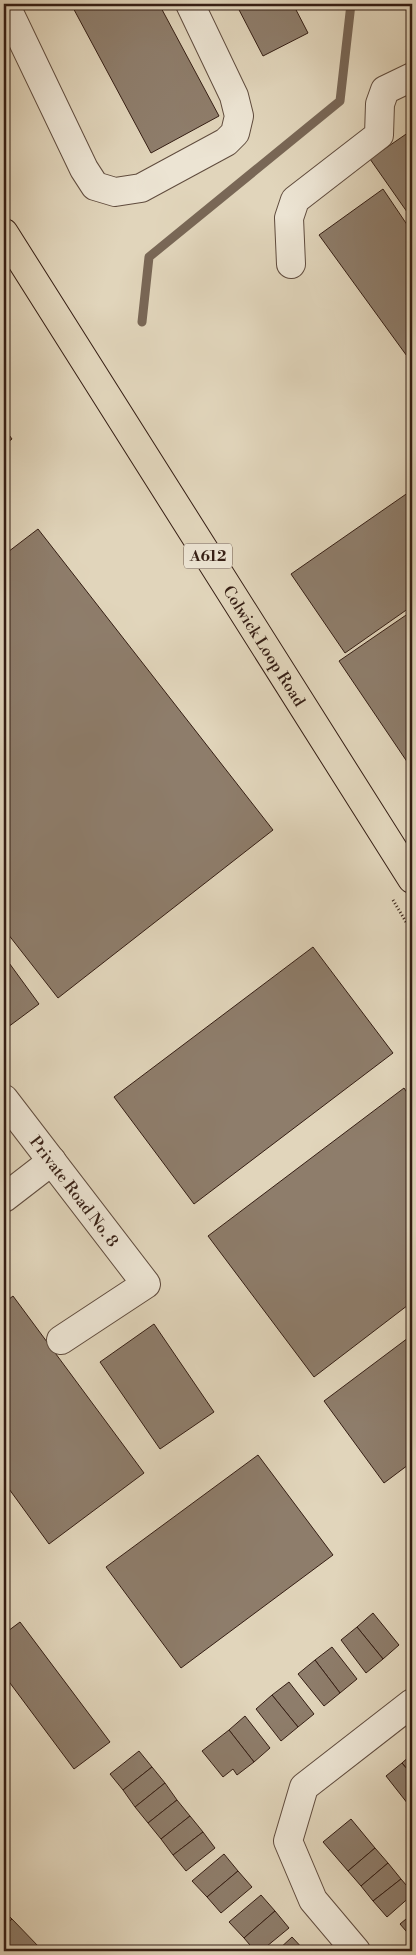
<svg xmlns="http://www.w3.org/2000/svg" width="416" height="1955" viewBox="0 0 416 1955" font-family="'Libre Bodoni',serif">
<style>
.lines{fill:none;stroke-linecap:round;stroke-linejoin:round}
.stream{stroke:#796756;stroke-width:9}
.building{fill:#8e7d6b;stroke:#351e14}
.minor-casing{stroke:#604c3e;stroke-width:30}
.major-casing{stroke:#351e14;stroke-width:30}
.path{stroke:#351e14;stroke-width:3;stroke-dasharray:1 2.5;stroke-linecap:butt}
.minor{stroke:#ece4d3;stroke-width:28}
.major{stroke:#e1d5bb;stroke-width:28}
.labels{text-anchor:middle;stroke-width:5;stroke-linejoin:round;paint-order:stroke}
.shield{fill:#ece4d3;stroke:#6c594d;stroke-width:1}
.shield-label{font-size:15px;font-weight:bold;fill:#351e14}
.street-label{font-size:16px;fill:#351e14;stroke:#ece4d3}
</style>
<rect width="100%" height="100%" fill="#e1d5bb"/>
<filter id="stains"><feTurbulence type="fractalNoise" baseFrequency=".004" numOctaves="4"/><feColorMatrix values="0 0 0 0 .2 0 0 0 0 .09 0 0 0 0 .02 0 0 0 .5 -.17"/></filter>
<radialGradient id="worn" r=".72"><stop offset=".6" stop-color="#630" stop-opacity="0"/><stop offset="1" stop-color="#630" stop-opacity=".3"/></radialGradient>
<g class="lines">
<path class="stream" d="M142,322L149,257L340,101L351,4"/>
</g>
<g class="building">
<path d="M71,4H159L219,116L151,153Z"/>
<path d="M236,4H293L308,33L263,56Z"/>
<path d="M412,130V219L370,159Z"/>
<path d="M383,189L412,232V363L319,235Z"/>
<path d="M4,428L12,439L4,445Z"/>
<path d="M412,490V606L345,653L291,574Z"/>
<path d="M38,529L273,830L58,998L4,929V555Z"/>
<path d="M412,611V769L339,661Z"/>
<path d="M313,947L393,1053L194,1204L114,1097Z"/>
<path d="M4,956L39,1004L4,1030Z"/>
<path d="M404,1088L412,1100V1302L314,1377L208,1236Z"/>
<path d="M13,1296L144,1473L49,1544L4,1482V1303Z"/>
<path d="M154,1324L214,1412L160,1449L100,1362Z"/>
<path d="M412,1335V1462L384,1483L324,1401Z"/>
<path d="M258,1455L333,1555L181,1668L106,1567Z"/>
<path d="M373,1613L399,1645L383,1659L357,1627Z"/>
<path d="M20,1622L110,1742L74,1769L4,1675V1634Z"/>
<path d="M357,1627L383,1659L366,1673L341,1640Z"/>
<path d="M332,1647L357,1679L340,1693L315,1660Z"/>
<path d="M315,1660L340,1693L324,1706L298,1674Z"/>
<path d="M289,1682L314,1714L298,1727L272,1695Z"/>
<path d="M272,1695L298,1727L281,1741L256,1709Z"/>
<path d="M245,1716L270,1748L254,1762L229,1730Z"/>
<path d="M229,1730L254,1762L237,1775L233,1769L223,1777L202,1751Z"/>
<path d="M139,1751L152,1767L123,1790L110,1774Z"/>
<path d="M412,1754V1775L402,1763Z"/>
<path d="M402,1763L412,1775V1801L408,1804L386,1776Z"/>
<path d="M152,1767L165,1783L135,1807L123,1790Z"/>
<path d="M165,1783L177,1800L148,1823L135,1807Z"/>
<path d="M177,1800L190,1816L161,1839L148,1823Z"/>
<path d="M190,1816L203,1832L173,1855L161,1839Z"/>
<path d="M351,1819L375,1848L348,1871L323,1842Z"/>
<path d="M203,1832L215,1848L186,1871L173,1855Z"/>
<path d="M375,1848L388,1863L361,1886L348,1871Z"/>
<path d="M224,1854L238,1871L207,1897L192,1881Z"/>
<path d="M388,1863L401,1879L373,1901L361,1886Z"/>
<path d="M238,1871L252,1887L221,1913L207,1897Z"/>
<path d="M401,1879L412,1892V1895L387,1917L373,1901Z"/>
<path d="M261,1895L275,1911L244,1938L229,1922Z"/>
<path d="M4,1911L12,1919L4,1927Z"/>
<path d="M275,1911L289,1928L261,1951H255L244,1938Z"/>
<path d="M412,1914V1938L400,1924Z"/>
<path d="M12,1919L39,1947L35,1951H4L8,1946L4,1942V1927Z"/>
<path d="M292,1937L305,1951H277Z"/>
</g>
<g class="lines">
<defs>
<g id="minor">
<path d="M5,4L84,169L95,186L115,192L141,188L226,142L235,133L239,116L234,96L190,4"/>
<path d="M291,264L289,218L295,200L379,135L380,104L385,90L412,77"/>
<path id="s1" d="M4,1099L146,1284L61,1340"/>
<path d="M4,1198L52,1161"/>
<path d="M356,1951L313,1900L288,1841L304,1787L412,1703"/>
</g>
<g id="major">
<path id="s2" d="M4,233L412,879"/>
</g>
</defs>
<use href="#minor" class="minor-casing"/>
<use href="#major" class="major-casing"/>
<path class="path" d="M393,900L412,932"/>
<use href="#minor" class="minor"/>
<use href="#major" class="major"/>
</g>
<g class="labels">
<rect class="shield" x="184" y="543.5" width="48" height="25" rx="4"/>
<g class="shield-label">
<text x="208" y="561">A612</text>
</g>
<g class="street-label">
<text dy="6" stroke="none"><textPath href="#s2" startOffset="488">Colwick Loop Road</textPath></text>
<text dy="6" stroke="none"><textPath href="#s1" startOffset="116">Private Road No. 8</textPath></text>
</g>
</g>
<rect width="416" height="1955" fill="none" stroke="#e1d5bb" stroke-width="20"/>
<rect x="5" y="5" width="406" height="1945" fill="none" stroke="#351e14" stroke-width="2.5"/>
<rect x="10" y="10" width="396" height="1935" fill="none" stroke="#351e14"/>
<rect width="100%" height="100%" filter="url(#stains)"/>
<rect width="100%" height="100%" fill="url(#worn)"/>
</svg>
